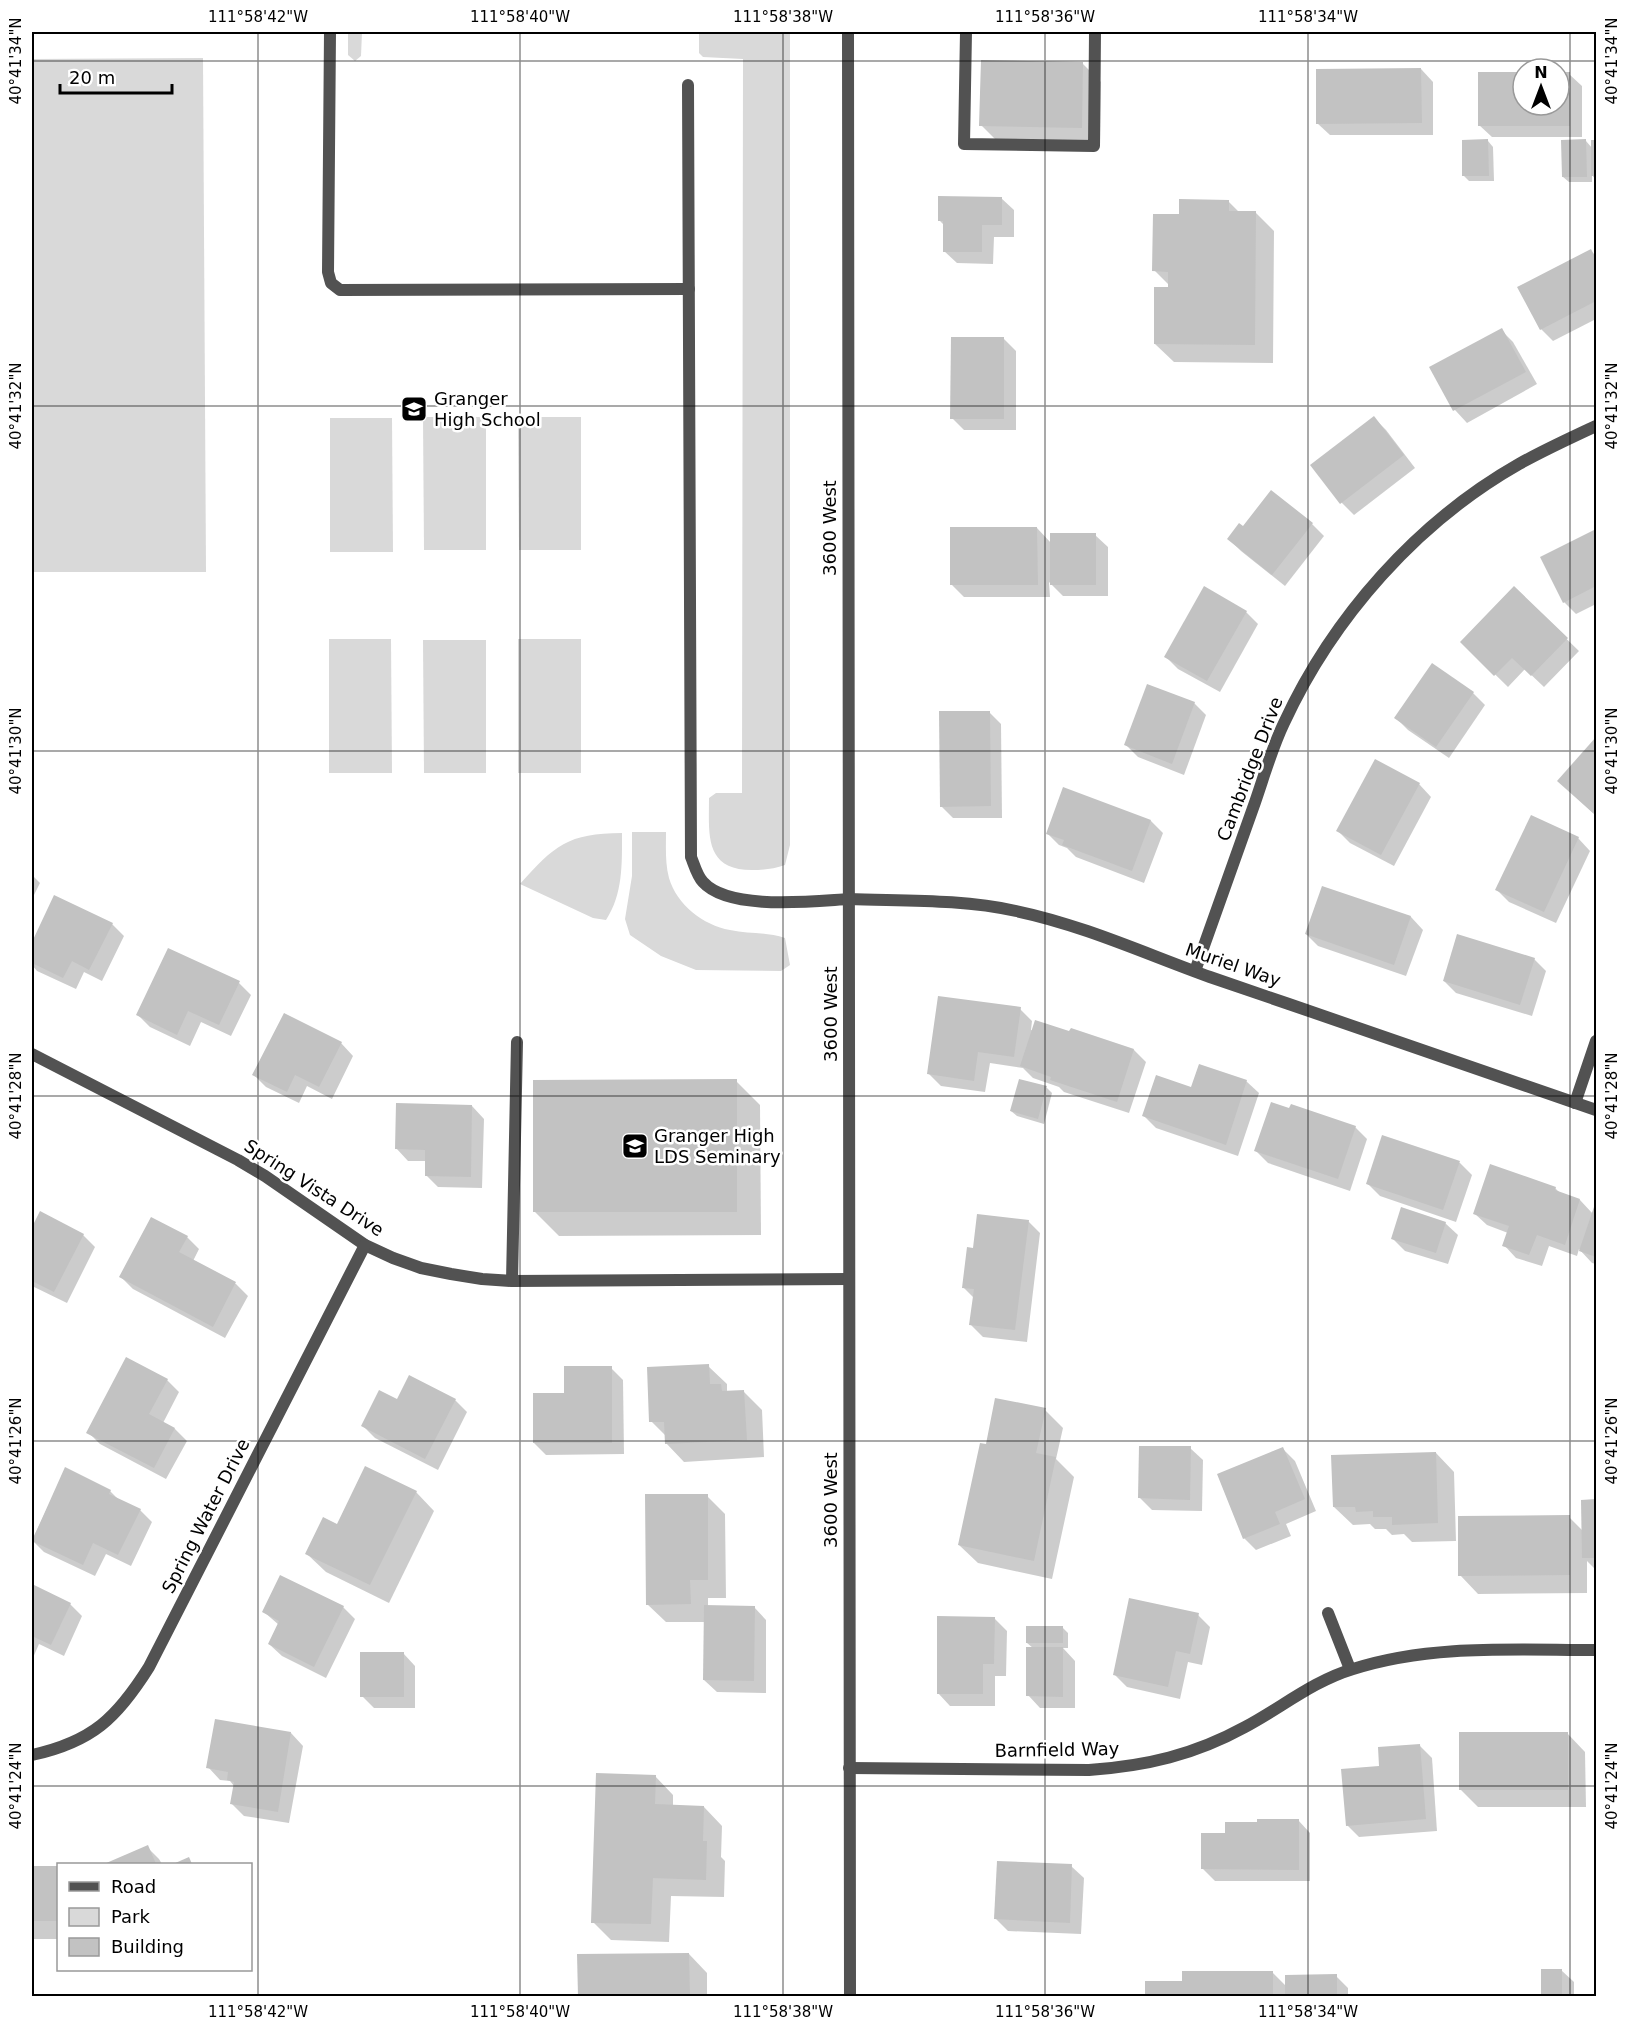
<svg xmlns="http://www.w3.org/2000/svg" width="1628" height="2028" viewBox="0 0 1628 2028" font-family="'DejaVu Sans',sans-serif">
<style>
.green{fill:#d9d9d9}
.shadow{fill:#0003}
.building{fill:#c2c2c2}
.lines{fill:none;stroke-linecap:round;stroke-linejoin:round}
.service{stroke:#525252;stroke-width:12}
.minor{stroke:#525252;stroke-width:12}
.tertiary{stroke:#525252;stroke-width:12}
.ticks{fill:none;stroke:#000;stroke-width:1.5;stroke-opacity:0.45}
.labels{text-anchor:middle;stroke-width:5;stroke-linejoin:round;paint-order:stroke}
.poi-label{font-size:18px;fill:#000;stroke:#fff;text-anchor:start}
.street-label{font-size:18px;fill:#000;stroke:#fff}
.neatline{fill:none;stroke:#000;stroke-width:2}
.ticks-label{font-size:15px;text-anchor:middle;fill:#000}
</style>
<rect width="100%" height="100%" fill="#fff"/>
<g class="green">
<path d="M348,32H362L361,56L355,61L348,55Z"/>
<path d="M699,32H790V845L785,865C774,869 763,870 752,870C704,870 709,834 709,798L716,793H742L743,59L703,57L699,53Z"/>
<path d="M203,58L206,572H32V59Z"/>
<path d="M423,417H486V550H424Z"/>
<path d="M518,417H581V550H519Z"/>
<path d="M330,418H392L393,552H330Z"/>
<path d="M329,639H391L392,773H329Z"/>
<rect x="518" y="639" width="63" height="134"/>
<path d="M423,640H486V773H424Z"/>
<path d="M632,832H666C666,847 665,863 669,878C677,905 703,925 730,930C749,934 767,932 785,938L790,965L781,971L696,970L661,956L630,935L625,919L632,876Z"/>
<path d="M622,833C622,864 623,894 606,920L593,918L520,884C554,846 568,833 622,833Z"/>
</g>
<g class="shadow">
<path d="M1083,64L1101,82L1100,145L999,143L981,125Z"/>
<path d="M1421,69L1433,82V135H1330L1317,123Z"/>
<path d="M1559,74H1569L1582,86V137H1492L1479,125L1523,105H1559Z"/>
<path d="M1488,141L1493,147L1494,181H1469L1463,175Z"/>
<path d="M1586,141L1592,148V142H1596V180L1592,175V182H1569L1563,177Z"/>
<path d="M1001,198L1014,210V237H994L993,264L957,263L944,251L945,226L940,221Z"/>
<path d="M1228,201L1239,212H1255L1274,231L1273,363L1174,362L1155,344L1170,286L1154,270L1180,215Z"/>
<path d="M1591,251L1596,256V319L1553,341L1541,329Z"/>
<path d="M1501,330L1513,342L1537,384L1467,423L1455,410L1431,368Z"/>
<path d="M1004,339L1016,351V430H964L952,418Z"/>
<path d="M1374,418L1386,430L1415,468L1354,515L1342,503L1312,465Z"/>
<path d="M1312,524L1324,536L1285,586L1241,551L1229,539L1243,528Z"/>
<path d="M1037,528L1051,543L1095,535L1108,547V596H1063L1049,582L1050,597H964L952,585Z"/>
<path d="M1596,530V604L1576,614L1564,602L1542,557Z"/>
<path d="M1514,588L1579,651L1544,687L1525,669L1508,687L1462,642Z"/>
<path d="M1246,612L1258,624L1220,692L1178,669L1166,657Z"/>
<path d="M1432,665L1473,693L1485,705L1449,758L1408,730L1396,718Z"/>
<path d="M1194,703L1206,715L1184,775L1138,757L1126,745Z"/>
<path d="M989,712L1001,724L1002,818H953L941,806Z"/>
<path d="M1596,740V816L1559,781Z"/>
<path d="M1419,784L1431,797L1394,866L1350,843L1338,831Z"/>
<path d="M1151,821L1163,833L1144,883L1076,857L1067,848L1059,845L1047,833Z"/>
<path d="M1578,838L1590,851L1556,923L1509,902L1497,890Z"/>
<path d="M32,875L40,883L32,899Z"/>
<path d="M1322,888L1411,917L1423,930L1406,976L1318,946L1306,934Z"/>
<path d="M55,897L112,924L124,936L102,981L84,972L76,989L37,971L32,965V946Z"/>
<path d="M1534,959L1546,971L1532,1016L1456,993L1444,981Z"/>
<path d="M239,983L251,995L231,1036L201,1022L190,1046L150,1027L138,1015Z"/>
<path d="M1020,1009L1032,1021L1031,1030L1134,1050L1146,1062L1129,1113L1064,1092L1059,1087L1033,1078L1023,1068L990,1063L985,1092L941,1086L929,1074Z"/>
<path d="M341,1043L353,1056L332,1099L307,1086L299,1103L266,1087L254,1075Z"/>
<path d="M736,1081L760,1105L761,1235L559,1236L535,1212Z"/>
<path d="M1020,1081L1047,1088L1052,1093L1044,1124L1017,1116L1011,1111Z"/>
<path d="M1246,1081L1259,1093L1238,1156L1156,1128L1144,1116L1192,1089Z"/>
<path d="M472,1106L484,1119L482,1188L438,1187L426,1175V1161H408L396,1148Z"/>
<path d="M1355,1127L1367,1139L1350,1191L1268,1163L1256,1151Z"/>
<path d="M1383,1137L1460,1163L1472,1175L1456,1222L1380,1196L1368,1184Z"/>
<path d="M1555,1188L1560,1193L1580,1200L1593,1214L1596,1204V1264L1592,1263L1579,1249L1577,1256L1549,1246L1542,1266L1516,1258L1504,1245L1508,1233L1487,1225L1474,1213Z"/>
<path d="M40,1213L83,1235L95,1247L67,1303L32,1286V1230Z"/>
<path d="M1028,1221L1040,1233L1027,1342L983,1337L971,1325L974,1298L963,1287L974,1249Z"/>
<path d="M1445,1223L1458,1235L1448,1264L1405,1251L1393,1239Z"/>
<path d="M187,1237L199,1249L193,1261L236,1284L248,1296L225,1338L133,1289L121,1277Z"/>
<path d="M708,1366L727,1384V1392L743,1391L762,1410L764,1457L684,1462L666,1443V1436L651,1421Z"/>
<path d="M611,1368L623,1380L624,1454L546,1455L534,1443L566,1394Z"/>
<path d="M167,1380L179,1392L163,1423L175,1429L187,1441L166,1479L100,1444L88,1432Z"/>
<path d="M455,1400L467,1412L438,1470L375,1438L363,1426L398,1401Z"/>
<path d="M1045,1410L1063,1428L1056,1459L1074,1477L1052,1579L978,1563L959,1545L987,1446Z"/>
<path d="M1190,1448L1203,1460L1202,1511L1152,1510L1140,1498Z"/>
<path d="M1283,1449L1295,1461L1316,1511L1286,1524L1291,1536L1256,1550L1244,1538Z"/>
<path d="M1436,1453L1454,1472L1456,1541L1412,1542L1404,1534L1392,1535L1386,1529H1375L1370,1524L1353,1525L1334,1507Z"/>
<path d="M66,1469L110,1491L120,1501L140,1510L152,1522L131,1566L106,1554L95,1576L44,1552L32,1540Z"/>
<path d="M416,1492L434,1511L389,1603L326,1572L307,1554L338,1526Z"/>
<path d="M707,1496L725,1514L726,1598H708V1607H754L766,1620V1693L717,1692L704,1680L705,1622H666L647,1604Z"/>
<path d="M1583,1501H1596V1570L1587,1561V1593L1478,1594L1460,1575L1569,1517L1583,1531Z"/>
<path d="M32,1586L70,1604L82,1616L64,1656L39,1644L32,1660Z"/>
<path d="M343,1607L355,1619L326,1678L282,1656L269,1644L279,1625L264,1612Z"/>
<path d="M1198,1615L1210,1627L1202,1665L1188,1662L1180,1699L1127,1687L1115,1675Z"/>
<path d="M995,1619L1007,1631L1006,1676H995V1706H950L938,1693Z"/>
<path d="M1062,1627L1068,1633V1648H1063L1075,1661V1708H1040L1028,1695L1033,1648L1027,1643Z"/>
<path d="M403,1653L415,1666V1708H374L362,1696Z"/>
<path d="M291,1733L303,1746L289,1823L244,1816L231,1803L234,1786L230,1781L220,1780L208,1767Z"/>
<path d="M1567,1733L1585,1752L1586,1807H1478L1460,1789Z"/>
<path d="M1420,1746L1432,1758L1437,1831L1359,1837L1347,1825L1381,1767Z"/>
<path d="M655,1776L673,1795V1806L704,1807L722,1826L721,1857L725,1861L724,1897L671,1896L669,1942L611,1940L593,1922Z"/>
<path d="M1298,1820L1310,1833V1881H1215L1203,1869L1227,1834Z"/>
<path d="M147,1847L159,1859L162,1864H108Z"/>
<path d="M1071,1866L1084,1878L1081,1934L1008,1931L996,1919Z"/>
<rect x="32" y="1868" width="26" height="71"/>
<path d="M689,1954L707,1973V1996H579V1955Z"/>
<path d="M1561,1970L1574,1982V1996H1543L1542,1971Z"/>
<path d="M1272,1972L1287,1987L1336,1976L1348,1988V1996H1146V1982H1183Z"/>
</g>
<g class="building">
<path d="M981,60L1083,62L1082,128L979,126Z"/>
<path d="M1421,68L1422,123L1316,124V69Z"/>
<path d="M1478,72H1523V105H1559V72H1570V126H1478Z"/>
<path d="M1488,139L1489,176H1462V140Z"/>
<path d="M1586,139L1587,177H1562L1561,140Z"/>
<rect x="1591" y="140" width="5" height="36"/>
<path d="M938,196L1002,197V225H982V252H943V221H938Z"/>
<path d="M1179,199L1229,200V211H1256L1255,345L1154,344V287H1168V272L1152,271L1153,214H1179Z"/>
<path d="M1591,249L1596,259V301L1540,330L1517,287Z"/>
<path d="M1502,328L1526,372L1453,411L1429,367Z"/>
<path d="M951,337H1004V419H950Z"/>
<path d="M1374,416L1404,455L1340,504L1310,465Z"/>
<path d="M1271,490L1313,523L1272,575L1227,539L1239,523L1243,526Z"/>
<path d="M950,527H1037L1038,585H950Z"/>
<path d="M1596,529V586L1563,603L1540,557Z"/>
<rect x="1050" y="533" width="46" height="52"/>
<path d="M1204,586L1247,611L1207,681L1164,657Z"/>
<path d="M1514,586L1568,638L1531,676L1512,658L1494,676L1460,642Z"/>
<path d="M1432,663L1474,692L1436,747L1394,718Z"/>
<path d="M1147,684L1195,702L1172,764L1124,745Z"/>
<path d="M939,711H990L991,806L940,807Z"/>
<path d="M1596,737V809L1593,813L1557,781Z"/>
<path d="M1375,759L1420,783L1381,855L1336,831Z"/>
<path d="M1063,787L1151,820L1132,871L1062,845L1064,840L1046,834Z"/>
<path d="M1531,815L1579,837L1544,912L1495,890Z"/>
<path d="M1322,886L1411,916L1394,965L1305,934Z"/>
<path d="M54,895L113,923L89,970L72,961L63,978L32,963V942Z"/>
<path d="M1457,934L1535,958L1520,1005L1443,981Z"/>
<path d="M168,948L240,981L219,1025L188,1011L177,1035L136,1015Z"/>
<path d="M938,996L1021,1007L1014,1057L978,1052L974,1081L927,1074Z"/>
<path d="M284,1013L342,1042L319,1087L295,1075L287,1092L252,1075Z"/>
<path d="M1035,1020L1069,1031L1071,1028L1134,1049L1117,1102L1050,1080L1051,1077L1020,1066Z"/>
<path d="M1199,1064L1247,1080L1226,1145L1142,1116L1156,1075L1191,1087Z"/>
<path d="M737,1079V1212H533V1080Z"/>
<path d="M1019,1079L1047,1086L1038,1119L1010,1111Z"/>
<path d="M1271,1102L1289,1108L1291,1104L1356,1126L1338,1179L1254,1151Z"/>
<path d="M396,1103L472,1105L471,1177L425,1176V1150L395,1149Z"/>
<path d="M1382,1135L1460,1161L1443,1210L1366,1184Z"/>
<path d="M1490,1164L1556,1187L1555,1190L1580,1199L1565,1245L1537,1235L1529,1255L1502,1246L1509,1226L1473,1214Z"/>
<path d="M1596,1201V1257L1579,1251Z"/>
<path d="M1401,1207L1446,1222L1436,1253L1391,1239Z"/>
<path d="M40,1211L84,1234L54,1292L32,1281V1227Z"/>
<path d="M977,1214L1029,1220L1015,1330L969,1325L974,1289L962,1288L967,1247L973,1248Z"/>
<path d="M151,1217L188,1236L179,1252L236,1282L213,1327L119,1277Z"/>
<path d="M126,1357L168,1379L149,1414L175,1428L154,1468L86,1433Z"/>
<path d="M709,1364L710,1384H721L722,1391L744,1390L747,1440L665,1444L664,1422H649L647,1367Z"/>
<path d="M564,1366H612V1443H533V1393H564Z"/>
<path d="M409,1375L456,1399L425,1459L361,1426L379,1390L397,1399Z"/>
<path d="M995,1398L1046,1408L1036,1453L1056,1457L1034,1561L958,1545L980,1443L986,1444Z"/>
<path d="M1139,1446H1191L1190,1500L1138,1498Z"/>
<path d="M1283,1447L1305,1499L1275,1512L1280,1524L1243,1539L1217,1474Z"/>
<path d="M1436,1452L1438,1523L1392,1525V1517H1373V1511L1356,1512L1355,1507H1333L1331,1455Z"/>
<path d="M365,1466L417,1491L370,1585L305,1554L323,1517L337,1524Z"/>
<path d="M65,1467L111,1490L109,1494L141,1509L118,1555L93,1543L83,1565L32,1541Z"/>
<path d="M645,1494H708V1580H690L691,1604L646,1605Z"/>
<path d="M1596,1499V1558H1582L1581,1500Z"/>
<path d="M1570,1515V1575L1458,1576V1516Z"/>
<path d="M280,1575L344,1606L314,1667L268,1644L279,1621L262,1612Z"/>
<path d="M32,1584L71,1603L51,1645L32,1636Z"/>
<path d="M1129,1598L1199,1613L1190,1654L1176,1651L1168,1687L1113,1675Z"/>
<path d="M704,1605L755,1606L754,1681L703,1680Z"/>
<path d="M937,1616L995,1617L994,1664H983V1694H937Z"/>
<rect x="1026" y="1626" width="37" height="17"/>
<path d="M1026,1647H1063V1697L1026,1696Z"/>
<rect x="360" y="1652" width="44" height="45"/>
<path d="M215,1719L291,1732L278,1812L230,1804L234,1782L227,1780L228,1772L206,1768Z"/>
<rect x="1459" y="1732" width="109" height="58"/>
<path d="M1420,1744L1426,1819L1346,1826L1341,1769L1379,1766L1378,1747Z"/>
<path d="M596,1773L656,1775L655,1804L704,1806L703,1841H707L706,1880L653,1878L651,1924L591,1923Z"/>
<path d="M1257,1819H1299V1870L1201,1869V1833H1225V1822H1257Z"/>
<path d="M148,1845L156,1864H104Z"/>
<path d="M189,1857L192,1864H173Z"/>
<path d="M997,1861L1072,1864L1070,1923L994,1919Z"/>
<rect x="32" y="1866" width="26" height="55"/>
<path d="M689,1953L690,1996H578L577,1954Z"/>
<rect x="1541" y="1969" width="21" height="27"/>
<path d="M1182,1971H1273V1996H1145V1981H1182Z"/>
<path d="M1337,1974V1996H1285V1975Z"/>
</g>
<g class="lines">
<g class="service">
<path d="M330,32L328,272L331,283L340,290L689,289"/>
<path d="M966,32L964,144L1094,146L1095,32"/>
<path d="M688,85L691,857C694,864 697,876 703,882C729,911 813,901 849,899"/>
<path d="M512,1281L517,1042"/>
</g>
<g class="minor">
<path d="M849,899C905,901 962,899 1016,911C1083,925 1146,954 1210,977C1339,1021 1468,1066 1596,1110"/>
<path d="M1195,971C1214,917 1233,863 1253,808C1263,780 1271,750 1284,723C1333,617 1417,522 1519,464C1544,450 1570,438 1596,426"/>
<path d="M32,1054L238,1160L265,1176L365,1245L393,1258L421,1268L451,1274L482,1279L512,1281L849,1279"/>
<path d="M1575,1103L1596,1041"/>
<path d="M1328,1613L1350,1669"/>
<path d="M32,1755C92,1742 117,1718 149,1667L365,1245"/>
<path d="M849,1768L1089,1770C1146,1766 1194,1755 1245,1727C1281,1708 1313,1681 1353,1669C1431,1644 1515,1650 1596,1650"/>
</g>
<path class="tertiary" d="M848,32L850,1996"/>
</g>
<path class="ticks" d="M258,32V1996M520,32V1996M783,32V1996M1045,32V1996M1308,32V1996M1570,32V1996M32,61H1596M32,406H1596M32,751H1596M32,1096H1596M32,1441H1596M32,1786H1596"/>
<defs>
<symbol id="school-square" viewBox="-11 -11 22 22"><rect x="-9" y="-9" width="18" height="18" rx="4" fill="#000" stroke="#fff"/><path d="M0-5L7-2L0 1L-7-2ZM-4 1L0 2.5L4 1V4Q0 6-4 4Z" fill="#fff"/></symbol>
</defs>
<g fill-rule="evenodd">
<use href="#school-square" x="399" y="394" width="30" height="30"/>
<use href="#school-square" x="620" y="1131" width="30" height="30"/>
</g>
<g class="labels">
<g class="poi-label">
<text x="434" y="405">Granger<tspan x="434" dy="21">High School</tspan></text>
<text x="654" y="1142">Granger High<tspan x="654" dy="21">LDS Seminary</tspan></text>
</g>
<g class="street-label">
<text transform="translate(830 528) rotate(-90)" y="6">3600 West</text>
<text transform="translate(1250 769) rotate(-69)" y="6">Cambridge Drive</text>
<text transform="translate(1233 965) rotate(19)" y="6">Muriel Way</text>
<text transform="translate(831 1014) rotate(-90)" y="6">3600 West</text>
<text transform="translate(314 1188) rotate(33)" y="6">Spring Vista Drive</text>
<text transform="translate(831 1500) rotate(-90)" y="6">3600 West</text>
<text transform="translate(206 1516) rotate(-63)" y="6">Spring Water Drive</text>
<text transform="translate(1057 1750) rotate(-1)" y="6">Barnfield Way</text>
</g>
</g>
<rect width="1628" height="2028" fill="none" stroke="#ffffff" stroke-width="66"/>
<rect x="57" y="1863" width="195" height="108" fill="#ffffff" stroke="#999999" stroke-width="1.5"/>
<rect x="69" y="1882" width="30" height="9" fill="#525252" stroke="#999999" stroke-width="1.5"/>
<text x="111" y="1893" font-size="18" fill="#000000">Road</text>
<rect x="69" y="1908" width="30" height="18" fill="#d9d9d9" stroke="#999999" stroke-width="1.5"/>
<text x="111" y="1923" font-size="18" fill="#000000">Park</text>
<rect x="69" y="1938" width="30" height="18" fill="#c2c2c2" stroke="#999999" stroke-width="1.5"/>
<text x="111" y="1953" font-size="18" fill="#000000">Building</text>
<g transform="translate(1541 87)"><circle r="28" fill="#ffffff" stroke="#999999" stroke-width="1.5"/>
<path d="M0-4.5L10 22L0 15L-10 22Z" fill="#000000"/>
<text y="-9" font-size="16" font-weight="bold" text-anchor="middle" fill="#000000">N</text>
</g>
<path d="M60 84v9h112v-9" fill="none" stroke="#000000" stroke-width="3"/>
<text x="69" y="84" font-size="18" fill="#000000" stroke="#ffffff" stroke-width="4.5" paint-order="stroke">20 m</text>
<rect x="33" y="33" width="1562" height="1962" class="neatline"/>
<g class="ticks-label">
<text x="258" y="22">111°58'42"W</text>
<text x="520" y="22">111°58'40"W</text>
<text x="783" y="22">111°58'38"W</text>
<text x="1045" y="22">111°58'36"W</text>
<text x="1308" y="22">111°58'34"W</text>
<text transform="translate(16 61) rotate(-90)" y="5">40°41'34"N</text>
<text transform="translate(1612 61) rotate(-90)" y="5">40°41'34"N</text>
<text transform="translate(16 406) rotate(-90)" y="5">40°41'32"N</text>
<text transform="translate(1612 406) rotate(-90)" y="5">40°41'32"N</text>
<text transform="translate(16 751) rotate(-90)" y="5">40°41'30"N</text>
<text transform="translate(1612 751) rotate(-90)" y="5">40°41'30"N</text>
<text transform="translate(16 1096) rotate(-90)" y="5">40°41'28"N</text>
<text transform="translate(1612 1096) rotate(-90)" y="5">40°41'28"N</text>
<text transform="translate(16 1441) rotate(-90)" y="5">40°41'26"N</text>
<text transform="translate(1612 1441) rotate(-90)" y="5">40°41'26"N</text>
<text transform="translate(16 1786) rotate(-90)" y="5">40°41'24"N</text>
<text transform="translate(1612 1786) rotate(-90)" y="5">40°41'24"N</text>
<text x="258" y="2017">111°58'42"W</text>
<text x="520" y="2017">111°58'40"W</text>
<text x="783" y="2017">111°58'38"W</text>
<text x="1045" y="2017">111°58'36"W</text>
<text x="1308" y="2017">111°58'34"W</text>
</g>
</svg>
